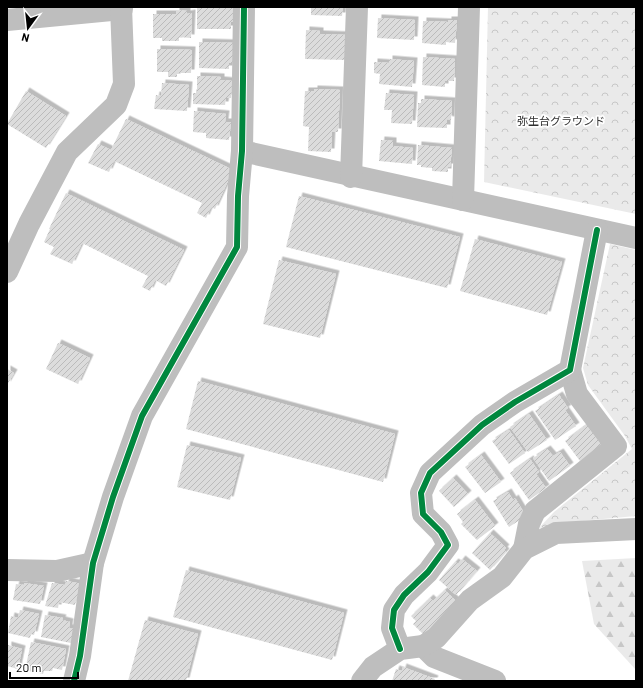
<svg xmlns="http://www.w3.org/2000/svg" width="643" height="688" viewBox="0 0 643 688" font-family="Barlow,'Noto Sans JP',sans-serif">
<style>
.forest{fill:url(#forest-firs)}
.park{fill:url(#park-crowns)}
.building{fill:url(#building-hatch);filter:url(#shadow)}
.lines{fill:none;stroke-linecap:round;stroke-linejoin:round}
.minor{stroke:#bebebe;stroke-width:22}
.cycleway-casing{stroke:#fff;stroke-width:8}
.cycleway{stroke:#00873e;stroke-width:6}
.labels{text-anchor:middle;stroke-width:3.5;stroke-linejoin:round;paint-order:stroke}
.park-label{font-size:11px;fill:#2f2f2f;stroke:#fff}
</style>
<defs>
<pattern id="forest-firs" width="22" height="20" patternUnits="userSpaceOnUse"><rect width="22" height="20" fill="#eaeaea"/><path d="M5 1l3.5 6h-7zM16 11l3.5 6h-7z" fill="#c7c7c7"/></pattern>
<pattern id="park-crowns" width="20" height="18" patternUnits="userSpaceOnUse"><rect width="20" height="18" fill="#eaeaea"/><path d="M2 6a3 3 0 1 1 6 0M12 15a3 3 0 1 1 6 0" fill="none" stroke="#c7c7c7"/></pattern>
<pattern id="building-hatch" width="6" height="6" patternUnits="userSpaceOnUse"><rect width="6" height="6" fill="#dcdcdc"/><path d="M-1 1l2-2M0 6l6-6M5 7l2-2" fill="none" stroke="#bbb"/></pattern>
<filter id="shadow"><feDropShadow dx="3.5" dy="-3.5" stdDeviation="0" flood-color="#0004"/></filter>
</defs>
<rect width="100%" height="100%" fill="#fff"/>
<path class="forest" d="M636,558V670L594,624L582,561Z"/>
<g class="park">
<path d="M488,7H636V214L484,182Z"/>
<path d="M610,244L636,250V516L570,522L539,528L554,512L632,449L625,436L588,385L583,368Z"/>
</g>
<g class="building">
<path d="M197,7H235V22H231V29H197Z"/>
<path d="M311,7H343L342,16L311,15Z"/>
<path d="M176,10L187,11V14L192,13L191,38L179,37V41H162V38H153V14H176Z"/>
<path d="M378,18L415,20L414,40L377,38Z"/>
<path d="M448,20H457L455,43L446,42V45L422,43L423,21L448,22Z"/>
<path d="M306,30L320,31V34L347,35L346,60L305,59Z"/>
<path d="M199,42L234,43V63H229V69L199,68Z"/>
<path d="M157,49L192,50L191,73H177V77H168V72H157Z"/>
<path d="M423,57L455,59L454,81H445V87L422,85Z"/>
<path d="M389,59L414,61L412,87L379,84L380,74L374,73V62L389,63Z"/>
<path d="M197,76L221,77V80L232,81L231,98H226L225,105L193,104V93H197Z"/>
<path d="M162,83L189,85L187,111L154,109L156,95L161,96Z"/>
<path d="M314,89L340,90L338,132H332L331,152L308,151L309,127L303,126L305,91H314Z"/>
<path d="M26,91L66,116L46,148L7,124Z"/>
<path d="M386,93L414,95L412,124L391,123L392,110H384Z"/>
<path d="M421,99L452,101L451,120L447,119V128L417,127L418,103H421Z"/>
<path d="M194,111L226,114L225,122H231L229,140L206,138V133L193,132Z"/>
<path d="M126,119L233,170L215,209L211,207L206,218L197,213L202,203L114,161L109,172L88,163L98,144L111,150Z"/>
<path d="M381,140L393,141V146L413,148L412,164L379,161Z"/>
<path d="M418,145L452,148L450,167H448V172L432,171V168L421,167V165H417Z"/>
<path d="M66,193L184,250L166,286L155,280L150,291L142,287L148,276L82,243L72,264L50,254L54,247L44,242L50,229H49Z"/>
<path d="M299,196L460,237L447,288L286,247Z"/>
<path d="M475,239L562,262L547,315L460,291Z"/>
<path d="M279,260L336,274L320,338L263,324Z"/>
<path d="M58,343L90,358L78,384L46,369Z"/>
<path d="M7,369L14,373L7,385Z"/>
<path d="M198,381L395,434L383,482L186,429Z"/>
<path d="M559,395L568,408L565,410L576,426L555,440L535,411Z"/>
<path d="M529,414L547,440L528,452L510,427Z"/>
<path d="M588,424L603,444L580,461L565,441Z"/>
<path d="M509,430L525,453L509,464L492,441Z"/>
<path d="M187,445L241,458L230,500L177,487Z"/>
<path d="M547,449L553,456L560,452L570,466L549,481L533,458Z"/>
<path d="M481,455L501,482L485,493L465,467Z"/>
<path d="M530,459L539,472L536,474L546,488L529,500L510,473Z"/>
<path d="M453,478L468,494L454,507L439,491Z"/>
<path d="M508,492L513,500L515,498L526,516L509,527L493,501Z"/>
<path d="M475,500L495,526L477,540L461,524L463,522L457,514Z"/>
<path d="M490,533L506,548L504,550L506,552L490,570L472,553Z"/>
<path d="M462,559L477,571L456,595L439,580L455,562L458,564Z"/>
<path d="M186,570L344,613L332,660L173,617Z"/>
<path d="M66,581L82,584L80,597H77L75,605L59,602L58,608L45,606L52,583L65,585Z"/>
<path d="M24,583L44,586L40,604L13,600L16,584L24,585Z"/>
<path d="M445,590L457,602L424,635L413,624L416,621L411,616L430,598L433,601Z"/>
<path d="M20,610L39,614L34,635L31,634L30,638L8,633L11,616L18,618Z"/>
<path d="M45,615L63,618L62,620L70,622L69,628L74,629L71,643L41,637Z"/>
<path d="M145,620L198,634L186,681H128Z"/>
<path d="M31,642L66,649L62,670L53,668L52,671H44L43,674L25,670Z"/>
<path d="M8,645L22,649L18,669L7,666Z"/>
<path d="M403,667L435,679L434,681H392L396,669L402,671Z"/>
</g>
<g class="lines">
<g class="minor">
<path d="M7,20L122,9"/>
<path d="M242,151L636,238"/>
<path d="M351,177L357,7"/>
<path d="M463,200L469,7"/>
<path d="M7,272L29,224L67,152L116,105L124,84L121,7"/>
<path d="M524,549L529,524L535,511L616,446L577,394L570,370"/>
<path d="M7,570L57,571L93,563"/>
<path d="M423,646L434,657L495,681"/>
<path d="M400,649L392,628L394,610L404,595L428,572L448,545L441,532L423,514L421,493L430,473L482,425L515,402L570,370L597,230"/>
<path d="M74,681L80,656L93,563L113,497L142,416L237,247L238,196L242,151L244,7"/>
<path d="M362,681L373,667L400,649L423,646L436,638L470,600L502,577L524,549L556,533L636,529"/>
</g>
<defs>
<g id="cycleway">
<path d="M400,649L392,628L394,610L404,595L428,572L448,545L441,532L423,514L421,493L430,473L482,425L515,402L570,370L597,230"/>
<path d="M74,681L80,656L93,563L113,497L142,416L237,247L238,196L242,151L244,7"/>
</g>
</defs>
<use href="#cycleway" class="cycleway-casing"/>
<use href="#cycleway" class="cycleway"/>
</g>
<g class="labels">
<g class="park-label">
<text x="561" y="125">弥生台グラウンド</text>
</g>
</g>
<rect width="643" height="688" fill="none" stroke="#000000" stroke-width="16"/>
<g transform="translate(28 28) rotate(195)" stroke="#ffffff" stroke-width="3" paint-order="stroke">
<path d="M0-3L7 15L0 10L-7 15Z" fill="#000000"/>
<text y="-6" font-size="11" font-weight="bold" text-anchor="middle" fill="#000000">N</text>
</g>
<path d="M10 672v6h68v-6" fill="none" stroke="#000000" stroke-width="2"/>
<text x="16" y="672" font-size="12" fill="#000000" stroke="#ffffff" stroke-width="3" paint-order="stroke">20 m</text>
</svg>
